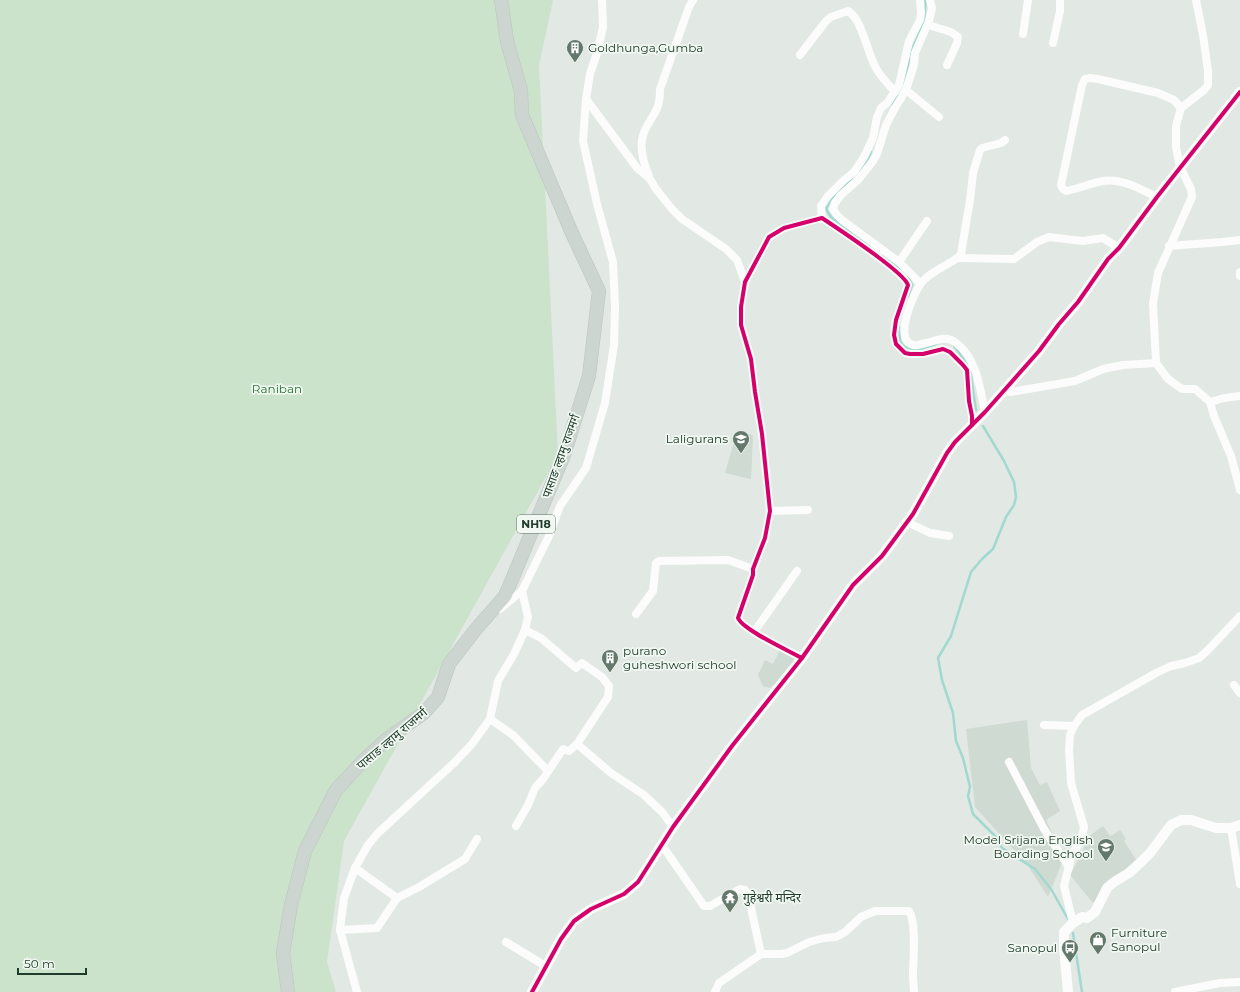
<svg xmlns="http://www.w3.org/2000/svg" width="1240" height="992" viewBox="0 0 1240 992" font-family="Montserrat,'Noto Sans Devanagari',sans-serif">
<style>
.built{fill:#cfdad2}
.green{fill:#cbe2cb}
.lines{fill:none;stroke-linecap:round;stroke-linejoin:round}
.stream{stroke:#a1d9d0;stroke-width:2.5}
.primary-casing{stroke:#bbc5bf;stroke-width:14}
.minor{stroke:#fbfcfb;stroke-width:8}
.tertiary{stroke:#fbfcfb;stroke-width:10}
.primary{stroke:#ccd5d0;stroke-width:13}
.cycleway-casing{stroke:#f0f8f1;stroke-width:6}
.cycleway{stroke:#d6006c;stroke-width:4}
.labels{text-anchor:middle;stroke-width:3.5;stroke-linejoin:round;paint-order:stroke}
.shield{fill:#f0f8f1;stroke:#5e7467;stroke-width:1}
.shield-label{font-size:11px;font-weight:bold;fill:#203c2c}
.poi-label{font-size:12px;fill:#203c2c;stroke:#f0f8f1;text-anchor:start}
.park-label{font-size:12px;fill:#297430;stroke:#f0f8f1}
.street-label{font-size:12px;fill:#203c2c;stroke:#f0f8f1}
</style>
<rect width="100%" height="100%" fill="#e2e8e3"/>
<g class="built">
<path d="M737,432L753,435L751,479L725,473Z"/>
<path d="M781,648L796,658L786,674L770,688L763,686L758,675L765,660L773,664Z"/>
<path d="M1027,720L1031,768L1040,785L1047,782L1060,811L1046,820L1064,858L1048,897L1026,863L975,807L966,729Z"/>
<path d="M1103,826L1110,836H1111L1120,830L1126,839L1124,841L1137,861L1109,880L1098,899L1093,903L1070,875L1082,853L1085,844V839Z"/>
</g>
<path class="green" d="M0,0H553L539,65L558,455L344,841L327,962L336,992H0Z"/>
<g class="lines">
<g class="stream">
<path d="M910,54C918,35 927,22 925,0"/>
<path d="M902,85L907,69L909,59"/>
<path d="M891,104L895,100L898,93"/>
<path d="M859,171L865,165L871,152"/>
<path d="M852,178L831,199L826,209L831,217L870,246"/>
<path d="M883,256L900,269"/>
<path d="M908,297L912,285L908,276"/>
<path d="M899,327L900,341L903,346C917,352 922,349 936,344"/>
<path d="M954,346L971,369L972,384L976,410"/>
<path d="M983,426L1004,461L1014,482L1016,497L1014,505L1006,517L993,549L982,559L971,572L951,636L938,658L942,680L953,713L956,741L963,758L970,787L968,796L973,814L995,836L1002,848L1035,869L1051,889L1068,919"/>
<path d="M1073,933L1082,992"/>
</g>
<defs>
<path id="primary" d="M288,992L283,953L291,905L305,851L336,790L364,760L386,740L425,712L438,697L449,664L476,629L505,596L564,455L589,376L599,291L571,231L522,115L521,91L507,41L501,0"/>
</defs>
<use href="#primary" class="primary-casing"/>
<g class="minor">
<path d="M1196,0L1203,35L1208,71V85L1204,90L1181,108L1176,126V147L1180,167L1191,189L1192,197L1158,273L1153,303L1156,363L1168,379L1182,389H1195L1210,402L1214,416L1231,456L1240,490"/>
<path d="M928,25L951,32L958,37L957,43L947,65"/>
<path d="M1023,34L1028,0"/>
<path d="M1053,43L1060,11V0"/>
<path d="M800,55L826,21L831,17L848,11C863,20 867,54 877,70C882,78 889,85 895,92"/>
<path d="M906,90L939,117"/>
<path d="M586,99L626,153L637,168L650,179L656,189L672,209L682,219L726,249L737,260L745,282"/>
<path d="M649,176C643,162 638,144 645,130C654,112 660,111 660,89L689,7L693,0"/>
<path d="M1157,197C1140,189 1122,178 1103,181C1090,183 1079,189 1066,191L1063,189L1061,185L1082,85L1085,79L1090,78L1098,79L1158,93L1174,100L1181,108"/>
<path d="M822,218L821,206L828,196L844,180L854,172L864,157L873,138L877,117L881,108L888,102L899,85L909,41L920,20L921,13L920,0"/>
<path d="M1169,246L1222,242L1240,240"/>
<path d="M958,258L1014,259L1037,242L1049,237L1083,241L1103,238L1119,248"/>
<path d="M899,262L927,221"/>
<path d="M1240,276V272"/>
<path d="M920,283L899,262L842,220L837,215L833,209L835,203L841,195L858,180L873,161L877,154L886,125L895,108L906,90L914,65L915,53L929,21L932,8L930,0"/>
<path d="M1005,391L1011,392L1075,381L1103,369L1123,365L1156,363"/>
<path d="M1210,402L1224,398L1240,396"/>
<path d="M985,412C980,389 977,358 956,343C945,334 934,342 922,344C919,345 916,346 913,345C893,340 913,295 920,285C923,279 937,270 944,266C950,262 957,260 961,254L970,200L973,173L980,150L982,148L1001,143L1005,140"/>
<path d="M770,511L808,510"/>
<path d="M907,522L930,533L949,536"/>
<path d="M500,609L522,591L548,538L560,506L586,468L605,403L614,345L615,307L613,262L597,204L583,141L586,99L590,74L597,53L603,27L602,0"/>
<path d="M636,614L653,591L656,563L659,561L728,560L753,569"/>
<path d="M525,630L541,638L576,668L582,663L602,677L609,686L608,697L577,744L611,773L644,795L662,812L673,827"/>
<path d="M754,632L797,571"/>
<path d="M802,658C789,651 743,630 738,618L753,575V569L765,538L770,511L762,434L755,392L751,359L741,325V307L745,282L769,237L784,228L822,218C837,228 904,272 908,285L896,320L894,335L896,344L905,353L910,354H923L943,349L950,352L963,365L967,370L969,401L972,416V425"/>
<path d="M1234,685L1240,693"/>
<path d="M490,719L513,735L548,771"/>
<path d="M1044,725L1074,726"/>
<path d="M1009,762L1044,829L1069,867"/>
<path d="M516,826L528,805L535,788L543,779L563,749L569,751L577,744"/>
<path d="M1231,828L1240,884"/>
<path d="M662,845L704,906H710L740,889L745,890L748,894L761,954L719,983L715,992"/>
<path d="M355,868L397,898L419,887L465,859L477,839"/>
<path d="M1073,923L1064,886L1072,854L1081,841L1084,827L1071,783L1069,750L1070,735L1074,726L1082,715L1156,673L1171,666L1185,663L1199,658L1208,650L1240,616"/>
<path d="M340,930L377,928L397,898"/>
<path d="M506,942L547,967"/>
<path d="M761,954H781L787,953L809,942L824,938L836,937L845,932L861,917L875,911H909C917,922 913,962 913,976C913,982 914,987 914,992"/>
<path d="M357,992L340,930L344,898L355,868L368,845L378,833L455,762L472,744L490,719L498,681L514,654L525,630L528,617L522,591"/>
<path d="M1175,992L1220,983L1240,982"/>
</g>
<g class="tertiary">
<path d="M532,992L561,939L574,921L591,909L624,894L638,882L673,827L732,746L802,658L853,585L882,556L913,514L947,453L955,442L985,412L1039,351L1059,324L1078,302L1108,259L1119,248L1157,197L1240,92"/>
<path d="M1068,992L1064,948V932L1073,923L1082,917L1087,918L1095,912L1107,888L1114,882L1129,873L1141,862L1150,853L1171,825L1181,820H1191L1216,828H1231L1240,825"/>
</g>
<use href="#primary" class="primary"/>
<defs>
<g id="cycleway">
<path d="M802,658C789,651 743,630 738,618L753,575V569L765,538L770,511L762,434L755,392L751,359L741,325V307L745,282L769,237L784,228L822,218C837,228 904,272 908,285L896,320L894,335L896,344L905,353L910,354H923L943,349L950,352L963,365L967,370L969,401L972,416V425"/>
<path d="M532,992L561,939L574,921L591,909L624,894L638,882L673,827L732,746L802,658L853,585L882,556L913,514L947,453L955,442L985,412L1039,351L1059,324L1078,302L1108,259L1119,248L1157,197L1240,92"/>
</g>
</defs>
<use href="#cycleway" class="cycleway-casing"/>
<use href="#cycleway" class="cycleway"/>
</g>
<defs>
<symbol id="building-pin" viewBox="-11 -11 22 30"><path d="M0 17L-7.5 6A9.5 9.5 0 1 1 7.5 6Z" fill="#64786c" stroke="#f0f8f1"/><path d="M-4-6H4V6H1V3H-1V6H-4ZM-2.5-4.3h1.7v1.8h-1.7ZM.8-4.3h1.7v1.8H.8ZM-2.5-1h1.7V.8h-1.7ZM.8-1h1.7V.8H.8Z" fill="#fff"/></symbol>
<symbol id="school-pin" viewBox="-11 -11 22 30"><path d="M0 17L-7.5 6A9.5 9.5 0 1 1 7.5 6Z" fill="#64786c" stroke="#f0f8f1"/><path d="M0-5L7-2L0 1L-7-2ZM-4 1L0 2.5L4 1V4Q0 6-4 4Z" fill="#fff"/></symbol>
<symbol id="temple-pin" viewBox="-11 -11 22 30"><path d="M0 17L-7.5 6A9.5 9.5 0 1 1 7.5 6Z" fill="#64786c" stroke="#f0f8f1"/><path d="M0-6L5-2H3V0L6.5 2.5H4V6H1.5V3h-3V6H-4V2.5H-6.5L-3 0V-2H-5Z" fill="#fff"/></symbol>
<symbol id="shop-pin" viewBox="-11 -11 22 30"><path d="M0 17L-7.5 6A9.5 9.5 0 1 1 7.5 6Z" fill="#64786c" stroke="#f0f8f1"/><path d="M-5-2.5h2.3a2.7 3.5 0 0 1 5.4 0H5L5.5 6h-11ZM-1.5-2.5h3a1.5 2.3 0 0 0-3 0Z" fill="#fff"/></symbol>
<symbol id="bus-pin" viewBox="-11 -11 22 30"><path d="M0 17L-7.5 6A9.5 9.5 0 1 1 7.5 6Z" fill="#64786c" stroke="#f0f8f1"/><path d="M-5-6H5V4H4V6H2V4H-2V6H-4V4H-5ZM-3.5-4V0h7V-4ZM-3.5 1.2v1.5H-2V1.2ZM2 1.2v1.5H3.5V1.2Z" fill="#fff"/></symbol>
</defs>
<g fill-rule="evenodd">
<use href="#building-pin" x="565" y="38" width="20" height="27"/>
<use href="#school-pin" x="731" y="429" width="20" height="27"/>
<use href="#building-pin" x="600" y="648" width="20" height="27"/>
<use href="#school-pin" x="1096" y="837" width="20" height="27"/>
<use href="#temple-pin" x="720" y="888" width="20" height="27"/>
<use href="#shop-pin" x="1088" y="930" width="20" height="27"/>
<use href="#bus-pin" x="1060" y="938" width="20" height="27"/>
</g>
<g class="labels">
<rect class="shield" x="517" y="515" width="38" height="18" rx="3"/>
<g class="shield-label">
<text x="536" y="528">NH18</text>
</g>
<g class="poi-label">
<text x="588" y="52">Goldhunga,Gumba</text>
<text x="728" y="443" text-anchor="end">Laligurans</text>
<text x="623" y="655">purano<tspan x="623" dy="14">guheshwori school</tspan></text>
<text x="1093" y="844" text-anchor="end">Model Srijana English<tspan x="1093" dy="14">Boarding School</tspan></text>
<text x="743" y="902">गुहेश्वरी मन्दिर</text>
<text x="1111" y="937">Furniture<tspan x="1111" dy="14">Sanopul</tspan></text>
<text x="1057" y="952" text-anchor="end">Sanopul</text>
</g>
<g class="park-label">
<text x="277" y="393">Raniban</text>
</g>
<g class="street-label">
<text transform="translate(561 456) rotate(-70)" y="4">पासाङ ल्हामु राजमर्ग</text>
<text transform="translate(392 739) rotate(-40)" y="4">पासाङ ल्हामु राजमर्ग</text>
</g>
</g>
<path d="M18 968v6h68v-6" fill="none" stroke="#203c2c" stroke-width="2"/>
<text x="24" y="968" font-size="12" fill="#203c2c" stroke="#f0f8f1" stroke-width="3" paint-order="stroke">50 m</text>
</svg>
